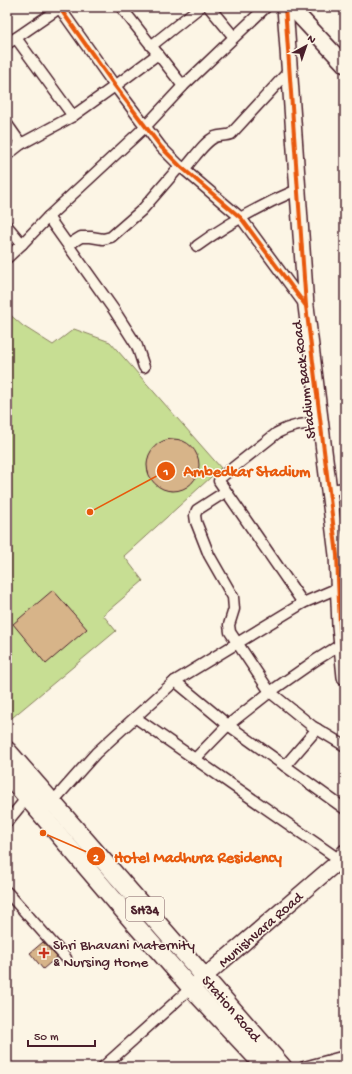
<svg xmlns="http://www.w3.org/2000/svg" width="352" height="1074" viewBox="0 0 352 1074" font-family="'Gochi Hand',sans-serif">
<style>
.green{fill:#c7de93;stroke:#887e5f}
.building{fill:#d7b489;stroke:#4a1f2b}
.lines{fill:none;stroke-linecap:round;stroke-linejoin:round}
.street-casing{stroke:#4a1f2b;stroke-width:13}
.secondary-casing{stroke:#4a1f2b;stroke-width:18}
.primary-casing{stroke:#4a1f2b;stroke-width:20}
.street{stroke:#fcf5e5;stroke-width:10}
.secondary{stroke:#fcf5e5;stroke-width:15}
.primary{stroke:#fcf5e5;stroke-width:17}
.cycleway-casing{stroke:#fcf5e5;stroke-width:6}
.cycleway{stroke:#e8590c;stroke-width:4}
.poi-dot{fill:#c8321e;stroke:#fcf5e5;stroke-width:1.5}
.labels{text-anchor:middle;stroke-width:3;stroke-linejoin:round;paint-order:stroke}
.shield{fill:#fcf5e5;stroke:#7f5f63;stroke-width:1}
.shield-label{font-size:14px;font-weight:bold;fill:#4a1f2b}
.street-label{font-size:15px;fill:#4a1f2b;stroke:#fcf5e5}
.poi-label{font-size:15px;fill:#4a1f2b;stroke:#fcf5e5;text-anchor:start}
.leader{fill:none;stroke:#e8590c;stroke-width:1.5}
.callout-dot{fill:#e8590c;stroke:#fcf5e5;stroke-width:1.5}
.mark-label{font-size:12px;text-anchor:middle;font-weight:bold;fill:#fff}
.callout-label{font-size:16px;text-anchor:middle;font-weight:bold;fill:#e8590c;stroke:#fcf5e5;stroke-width:3;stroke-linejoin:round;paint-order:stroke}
</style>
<rect width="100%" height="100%" fill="#fcf5e5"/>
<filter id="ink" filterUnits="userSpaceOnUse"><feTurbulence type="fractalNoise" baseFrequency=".025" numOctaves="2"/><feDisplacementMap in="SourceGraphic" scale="8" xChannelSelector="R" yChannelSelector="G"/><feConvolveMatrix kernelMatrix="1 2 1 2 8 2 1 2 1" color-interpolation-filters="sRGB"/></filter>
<g filter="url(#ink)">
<path class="green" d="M7,312L23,326L53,345L74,329L110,342L221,468L124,556L143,581L103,615L116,631L7,722Z"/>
<g class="building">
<circle cx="173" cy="465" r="26"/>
<path d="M53,590L87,629L46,664L13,624Z"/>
<path d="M43,942L57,957L43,969L30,953Z"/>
</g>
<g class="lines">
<defs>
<g id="street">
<path d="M59,7L115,86L161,147L180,166L241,218L305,305"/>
<path d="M121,7L183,86"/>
<path d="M209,7L234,37"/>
<path d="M16,38L73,116"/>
<path d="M7,44L61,7"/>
<path d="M151,46L200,7"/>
<path d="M7,124L21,144"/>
<path d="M7,155L21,144L73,116L115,86L158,54"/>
<path d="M184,169C193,160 204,142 215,137C220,135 226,136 231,134L290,70"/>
<path d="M48,217L114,310L137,346L144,367"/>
<path d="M7,226L22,244"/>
<path d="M68,245L81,237H91L103,239L111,237L142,210L180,166"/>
<path d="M197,246C230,222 261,205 299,189"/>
<path d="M7,258L22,244L48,217L145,127L183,86L266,7"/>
<path d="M329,490L345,488"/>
<path d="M225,492L197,510L195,515L196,522L209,555L233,597L234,609L229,625L230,632L270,692L312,726L345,746"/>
<path d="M303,603L219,481L220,478L277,433C291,425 305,424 321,422"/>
<path d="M175,681L228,725L345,809"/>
<path d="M136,718L340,860L345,867"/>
<path d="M195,759L228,725L270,692L316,660L345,642"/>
<path d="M285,766L317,729"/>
<path d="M49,806L96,753L175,681L303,603L338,588"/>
<path d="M7,822L30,794"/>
<path d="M7,892L66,958"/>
<path d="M103,1067L191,988"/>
<path d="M304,1067L345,1056"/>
</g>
<g id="secondary">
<path d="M285,7L306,306L337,555L340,626L345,677"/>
<path d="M291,7L345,65"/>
<path d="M196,984L340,860L345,852"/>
</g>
<g id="primary">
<path d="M7,750L283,1067"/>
<path d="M7,774L133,922L191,988L265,1067"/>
</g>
</defs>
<use href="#street" class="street-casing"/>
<use href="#secondary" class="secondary-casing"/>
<use href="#primary" class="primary-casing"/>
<use href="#street" class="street"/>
<use href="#secondary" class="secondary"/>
<use href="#primary" class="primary"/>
<defs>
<g id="cycleway">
<path d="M59,7L115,86L161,147L180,166L241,218L306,306"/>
<path d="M285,7L306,306L337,555L340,626L345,677"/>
</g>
</defs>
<use href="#cycleway" class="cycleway-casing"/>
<use href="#cycleway" class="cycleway"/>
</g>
</g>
<path class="poi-dot" d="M42 947h4v4h4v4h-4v4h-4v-4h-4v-4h4z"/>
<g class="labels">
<rect class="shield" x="126" y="897" width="38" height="24" rx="3"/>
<g class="shield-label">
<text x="145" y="914">SH34</text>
</g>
<g class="street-label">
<text transform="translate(303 380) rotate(-97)" y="5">Stadium Back Road</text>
<text transform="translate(260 929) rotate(-41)" y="5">Munishvara Road</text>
<text transform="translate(232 1008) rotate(49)" y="5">Station Road</text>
</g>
<g class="poi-label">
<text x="53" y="949">Shri Bhavani Maternity<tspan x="53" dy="17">&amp; Nursing Home</tspan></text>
</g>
</g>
<path class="leader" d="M90 512L166 471M43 833L96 856"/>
<g class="callout-dot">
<circle cx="90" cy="512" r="4"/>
<circle cx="43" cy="833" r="4"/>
<circle cx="166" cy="471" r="10"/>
<circle cx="96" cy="856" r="10"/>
</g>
<g class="mark-label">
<text x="166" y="475">1</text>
<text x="96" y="861">2</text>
</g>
<g class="callout-label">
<text x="247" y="476">Ambedkar Stadium</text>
<text x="198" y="862">Hotel Madhura Residency</text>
</g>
<rect width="352" height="1074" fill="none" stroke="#fcf5e5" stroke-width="24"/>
<rect x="12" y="12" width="328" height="1050" fill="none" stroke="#4a1f2b" stroke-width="1.5" filter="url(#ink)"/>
<g transform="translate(306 46) rotate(40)" stroke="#fcf5e5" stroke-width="3" paint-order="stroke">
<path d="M0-3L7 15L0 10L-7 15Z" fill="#4a1f2b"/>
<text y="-6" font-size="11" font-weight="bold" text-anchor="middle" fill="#4a1f2b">N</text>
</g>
<path d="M28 1040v6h67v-6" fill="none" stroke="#4a1f2b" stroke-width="2"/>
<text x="34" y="1040" font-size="12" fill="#4a1f2b" stroke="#fcf5e5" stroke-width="3" paint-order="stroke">50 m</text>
</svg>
